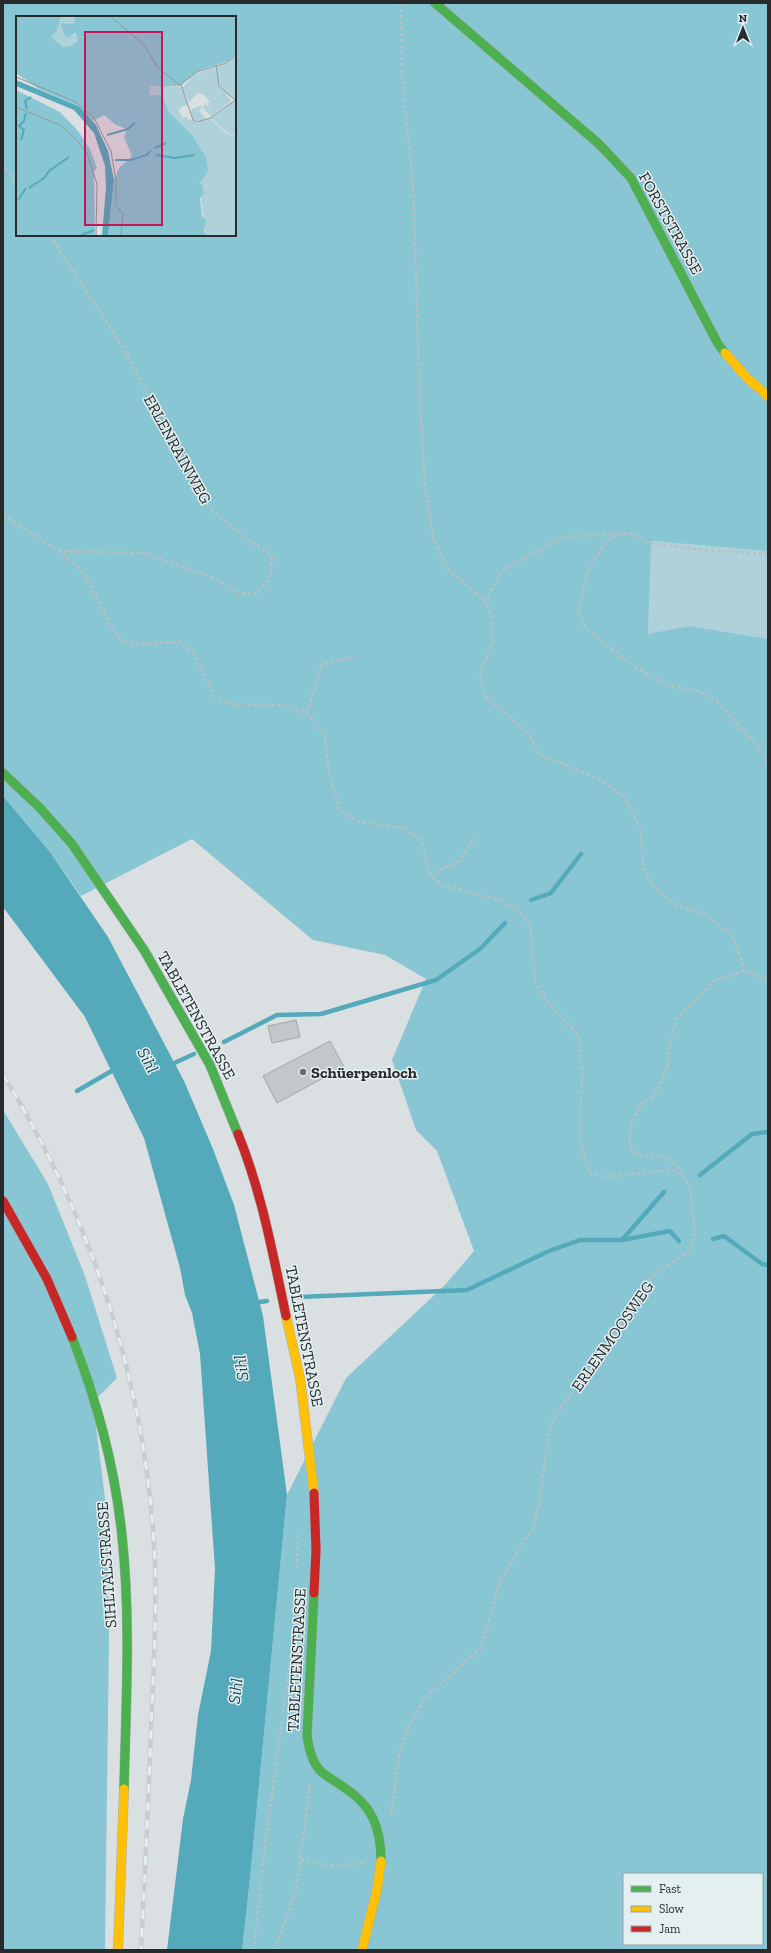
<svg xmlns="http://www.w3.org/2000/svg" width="771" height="1953" viewBox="0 0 771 1953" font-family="'Zilla Slab',serif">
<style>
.green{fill:#afd1d9}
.forest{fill:#88c6d4;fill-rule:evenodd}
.water{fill:#54aabb}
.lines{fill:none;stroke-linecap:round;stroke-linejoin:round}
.stream{stroke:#54aabb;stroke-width:4.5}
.building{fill:#c3c7c9;stroke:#a2a7a9}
.fast-casing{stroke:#a7acad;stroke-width:10}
.slow-casing{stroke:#a7acad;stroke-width:10}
.jam-casing{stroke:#a7acad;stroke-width:10}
.path{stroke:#bdbfbf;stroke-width:2.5;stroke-dasharray:3 3;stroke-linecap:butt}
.fast{stroke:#4caf50;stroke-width:9}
.slow{stroke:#ffc107;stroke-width:9}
.jam{stroke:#c62828;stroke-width:9}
.rail-casing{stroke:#cacccd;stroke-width:4.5}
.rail{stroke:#e4eff2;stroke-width:3;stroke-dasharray:9;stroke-linecap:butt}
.poi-dot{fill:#666a6c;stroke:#e4eff2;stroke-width:1.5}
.labels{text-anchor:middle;stroke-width:3;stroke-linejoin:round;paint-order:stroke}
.street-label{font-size:16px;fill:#272b2c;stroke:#e4eff2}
.poi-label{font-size:16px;font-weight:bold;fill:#272b2c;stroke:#e4eff2;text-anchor:start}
.water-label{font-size:17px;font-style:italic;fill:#1a4954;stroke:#e4eff2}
.inset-river{fill:none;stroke:#54aabb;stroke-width:2}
.inset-road{fill:none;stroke:#929899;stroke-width:1}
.view{fill:#c2185b;fill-opacity:0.15;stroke:#c2185b;stroke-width:2}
.inset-edge{fill:none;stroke:#272b2c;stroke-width:2}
</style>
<rect width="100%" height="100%" fill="#dae0e2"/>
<path class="green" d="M650,541L768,551V639L690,626L648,635Z"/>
<g class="forest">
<path d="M3,3H768V551L651,541L648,634L690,626L768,639V1950H242L250,1878L287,1495L346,1378L445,1285L474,1251L437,1151L416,1130L392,1060L426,979L385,955L313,940L192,839L81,896L50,852L3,796ZM17,17H235V235H17ZM624,1874H762V1944H624Z"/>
<path d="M3,1110L48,1184L85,1276L117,1378L93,1402L107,1515L109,1639L105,1950H3Z"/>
</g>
<path class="water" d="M3,796L50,852L108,937L184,1081L213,1149L234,1205L263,1316L287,1495L250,1878L242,1950H167L183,1819L191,1780L198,1715L211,1651L215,1569L200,1354L192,1313L185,1295L180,1268L144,1138L85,1017L3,907Z"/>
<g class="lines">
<g class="stream">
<path d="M531,900L551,893L581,854"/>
<path d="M224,1042L277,1015L321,1014L436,980L480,949L505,923"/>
<path d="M170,1065L194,1054"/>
<path d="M77,1091L115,1069"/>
<path d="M700,1175L752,1134L768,1132"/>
<path d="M713,1239L724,1236L762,1264L768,1265"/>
<path d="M622,1240L670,1231L679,1241"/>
<path d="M299,1297L467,1290L549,1251L580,1240H622L664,1192"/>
<path d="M253,1303L267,1301"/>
</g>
</g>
<g class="building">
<path d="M296,1020L300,1037L272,1043L268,1026Z"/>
<path d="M330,1041L344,1067L277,1103L263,1076Z"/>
</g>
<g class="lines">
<defs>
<g id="fast">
<path d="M435,3L599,144L631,178L718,344L725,353"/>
<path d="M3,773L40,808L72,844L144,950L210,1065L238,1134"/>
<path d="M72,1337C97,1401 115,1467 122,1536C131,1619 126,1705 124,1789"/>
<path d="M314,1593L307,1736C309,1747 311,1759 318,1768C324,1776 334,1780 342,1786C372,1805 381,1827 381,1861"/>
</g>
<g id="slow">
<path d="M725,353L747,378L768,396"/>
<path d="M286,1316L300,1378L314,1493"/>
<path d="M118,1950L124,1789"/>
<path d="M362,1950L377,1889L381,1861"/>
</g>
<g id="jam">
<path d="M238,1134C262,1193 273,1255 286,1316"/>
<path d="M3,1201L47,1279L72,1337"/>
<path d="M314,1593L316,1550L314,1493"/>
</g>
</defs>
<use href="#fast" class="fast-casing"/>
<use href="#slow" class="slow-casing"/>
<use href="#jam" class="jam-casing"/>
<g class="path">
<path d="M401,3L402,76L413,185L420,402L425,488L433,537L447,568L485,601L493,619V639L480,675L484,695L528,733L540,755L599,779L626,798L641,831L643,866L653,887L675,904L706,915L732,935L745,971"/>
<path d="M3,163L17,185"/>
<path d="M50,235L125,351L207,506L250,541L272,556L270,579L255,594L239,593L214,578L143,553L59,551"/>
<path d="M3,515L59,551L84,573L110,624L120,639L137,644L179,642L194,654L215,696L229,704L278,705L307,713L325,736L329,773L340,811L359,822L404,828L422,841L430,875L442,885L499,900L520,911L530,925L535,983L551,1006L578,1035L582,1069L580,1140L589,1173L605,1177L670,1170L682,1174L690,1186L695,1234L689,1251L649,1279L637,1302L598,1359L558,1411L549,1431L540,1500L533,1528L500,1581L481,1648L424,1699L405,1734L400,1750L391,1815"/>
<path d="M768,554L704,550L648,543L636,535L627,533L616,535L606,542L591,565L583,589L578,611L586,629L635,667L666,685L699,691L716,701L757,745L768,765"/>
<path d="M485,601L503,570L563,537L619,533"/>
<path d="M307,713L322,664L356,657"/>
<path d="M430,875L459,861L477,833"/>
<path d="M682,1174C671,1157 660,1151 640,1156L632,1151L629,1139L631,1124L641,1104L650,1099L660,1086L667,1068L669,1048L676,1019L702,995L711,982L745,971L768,980"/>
<path d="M297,1568L298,1535"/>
<path d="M301,1860L333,1866L364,1863"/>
<path d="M254,1950L262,1869L294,1631"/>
<path d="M274,1950L296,1892L310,1784"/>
</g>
<use href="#fast" class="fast"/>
<use href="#slow" class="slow"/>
<use href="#jam" class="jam"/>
<defs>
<path id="rail" d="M3,1075C94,1221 148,1392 155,1564C157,1620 153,1676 151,1732C148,1805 145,1877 141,1950"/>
</defs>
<use href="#rail" class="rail-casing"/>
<use href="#rail" class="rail"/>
</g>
<circle class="poi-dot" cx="303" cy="1072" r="4"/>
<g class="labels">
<g class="street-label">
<text transform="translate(671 223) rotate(61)" y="6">FORSTSTRASSE</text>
<text transform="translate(178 449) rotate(61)" y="6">ERLENRAINWEG</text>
<text transform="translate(197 1015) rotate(61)" y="6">TABLETENSTRASSE</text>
<text transform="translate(305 1336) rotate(79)" y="6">TABLETENSTRASSE</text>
<text transform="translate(612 1336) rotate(-55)" y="6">ERLENMOOSWEG</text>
<text transform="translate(106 1565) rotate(-94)" y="6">SIHLTALSTRASSE</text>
<text transform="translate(296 1660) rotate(-87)" y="6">TABLETENSTRASSE</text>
</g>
<g class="poi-label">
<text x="311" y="1078">Schüerpenloch</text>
</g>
<g class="water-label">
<text transform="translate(148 1060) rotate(62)" y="6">Sihl</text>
<text transform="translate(241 1368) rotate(-97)" y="6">Sihl</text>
<text transform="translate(235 1691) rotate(-83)" y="6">Sihl</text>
</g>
</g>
<g transform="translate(16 16)">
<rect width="220" height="220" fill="#dae0e2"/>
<path d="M45,0H59L58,8L47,7L62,23L55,30L47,31L35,21ZM220,41V85L208,76L200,61L201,50L209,48ZM199,51L202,68L215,85L195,100L186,91L190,88L196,96L191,87L194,86L188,79L182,77L173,86L166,72L178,59ZM134,69L164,71L173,89L165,91L163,95L167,102L171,101L173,104L176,103L181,107L185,106L178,104L175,97L176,93L184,90L186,92L183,94L190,104L193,102L211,118L220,120V220H190L183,168L190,141L176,119L153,96L146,79H133ZM218,85H220V119L213,118L194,102Z" fill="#afd1d9"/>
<path d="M0,0H45L41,14L35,21L47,31L55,30L62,24L59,17L50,22L45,10V7L58,8L59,0H220V39L212,45L182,55L164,70H134L133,79H146L153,96L176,119L190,141L192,155L183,168H186L188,178L184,182L186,200L190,205L188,214L190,220H92L98,164L103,152L116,140L108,121L111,113L100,109L88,99L77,105L64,91L23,73L0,57ZM0,74L44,96L62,115L74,133L81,152L78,155L79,220H0Z" fill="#88c6d4"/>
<path d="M0,64L64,91L80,109L92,135L98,164L92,220H86L90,171L89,150L78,117L58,94L0,70Z" fill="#54aabb"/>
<path class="inset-river" d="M11,93L9,85L15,81M91,119L112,113L119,107M5,124L8,114L3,110L8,105L10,97M139,132L150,127M140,139L159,142L178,139M99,144H115L131,139L135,134M13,172L28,162L33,155L53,141M2,184L10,172M63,220L78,214"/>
<path class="inset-road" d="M94,0L129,30L142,52L164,69L181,56L210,47L220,40M200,49L203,70L220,85M0,61L60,86L78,102L95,135L100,165V189L107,198L105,220M165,69L177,104L181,106L194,102L218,85M0,91L44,109L59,122L71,137L81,168L80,220"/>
<path class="view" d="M69,16H146V209H69Z"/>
<rect width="220" height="220" class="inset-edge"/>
</g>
<rect width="771" height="1953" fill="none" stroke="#272b2c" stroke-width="8"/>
<rect x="623" y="1873" width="140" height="72" fill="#e4eff2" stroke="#98a1a3"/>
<rect x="631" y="1886" width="20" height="6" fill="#4caf50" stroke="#98a1a3"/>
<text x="659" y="1893" font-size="12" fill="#272b2c">Fast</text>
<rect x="631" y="1906" width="20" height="6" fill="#ffc107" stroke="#98a1a3"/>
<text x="659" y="1913" font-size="12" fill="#272b2c">Slow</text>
<rect x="631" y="1926" width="20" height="6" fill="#c62828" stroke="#98a1a3"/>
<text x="659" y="1933" font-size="12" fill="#272b2c">Jam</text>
<g transform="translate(743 28)" stroke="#e4eff2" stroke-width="3" paint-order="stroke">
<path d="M0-3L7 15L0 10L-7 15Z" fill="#272b2c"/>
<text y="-6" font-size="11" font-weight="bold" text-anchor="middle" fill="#272b2c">N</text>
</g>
</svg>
